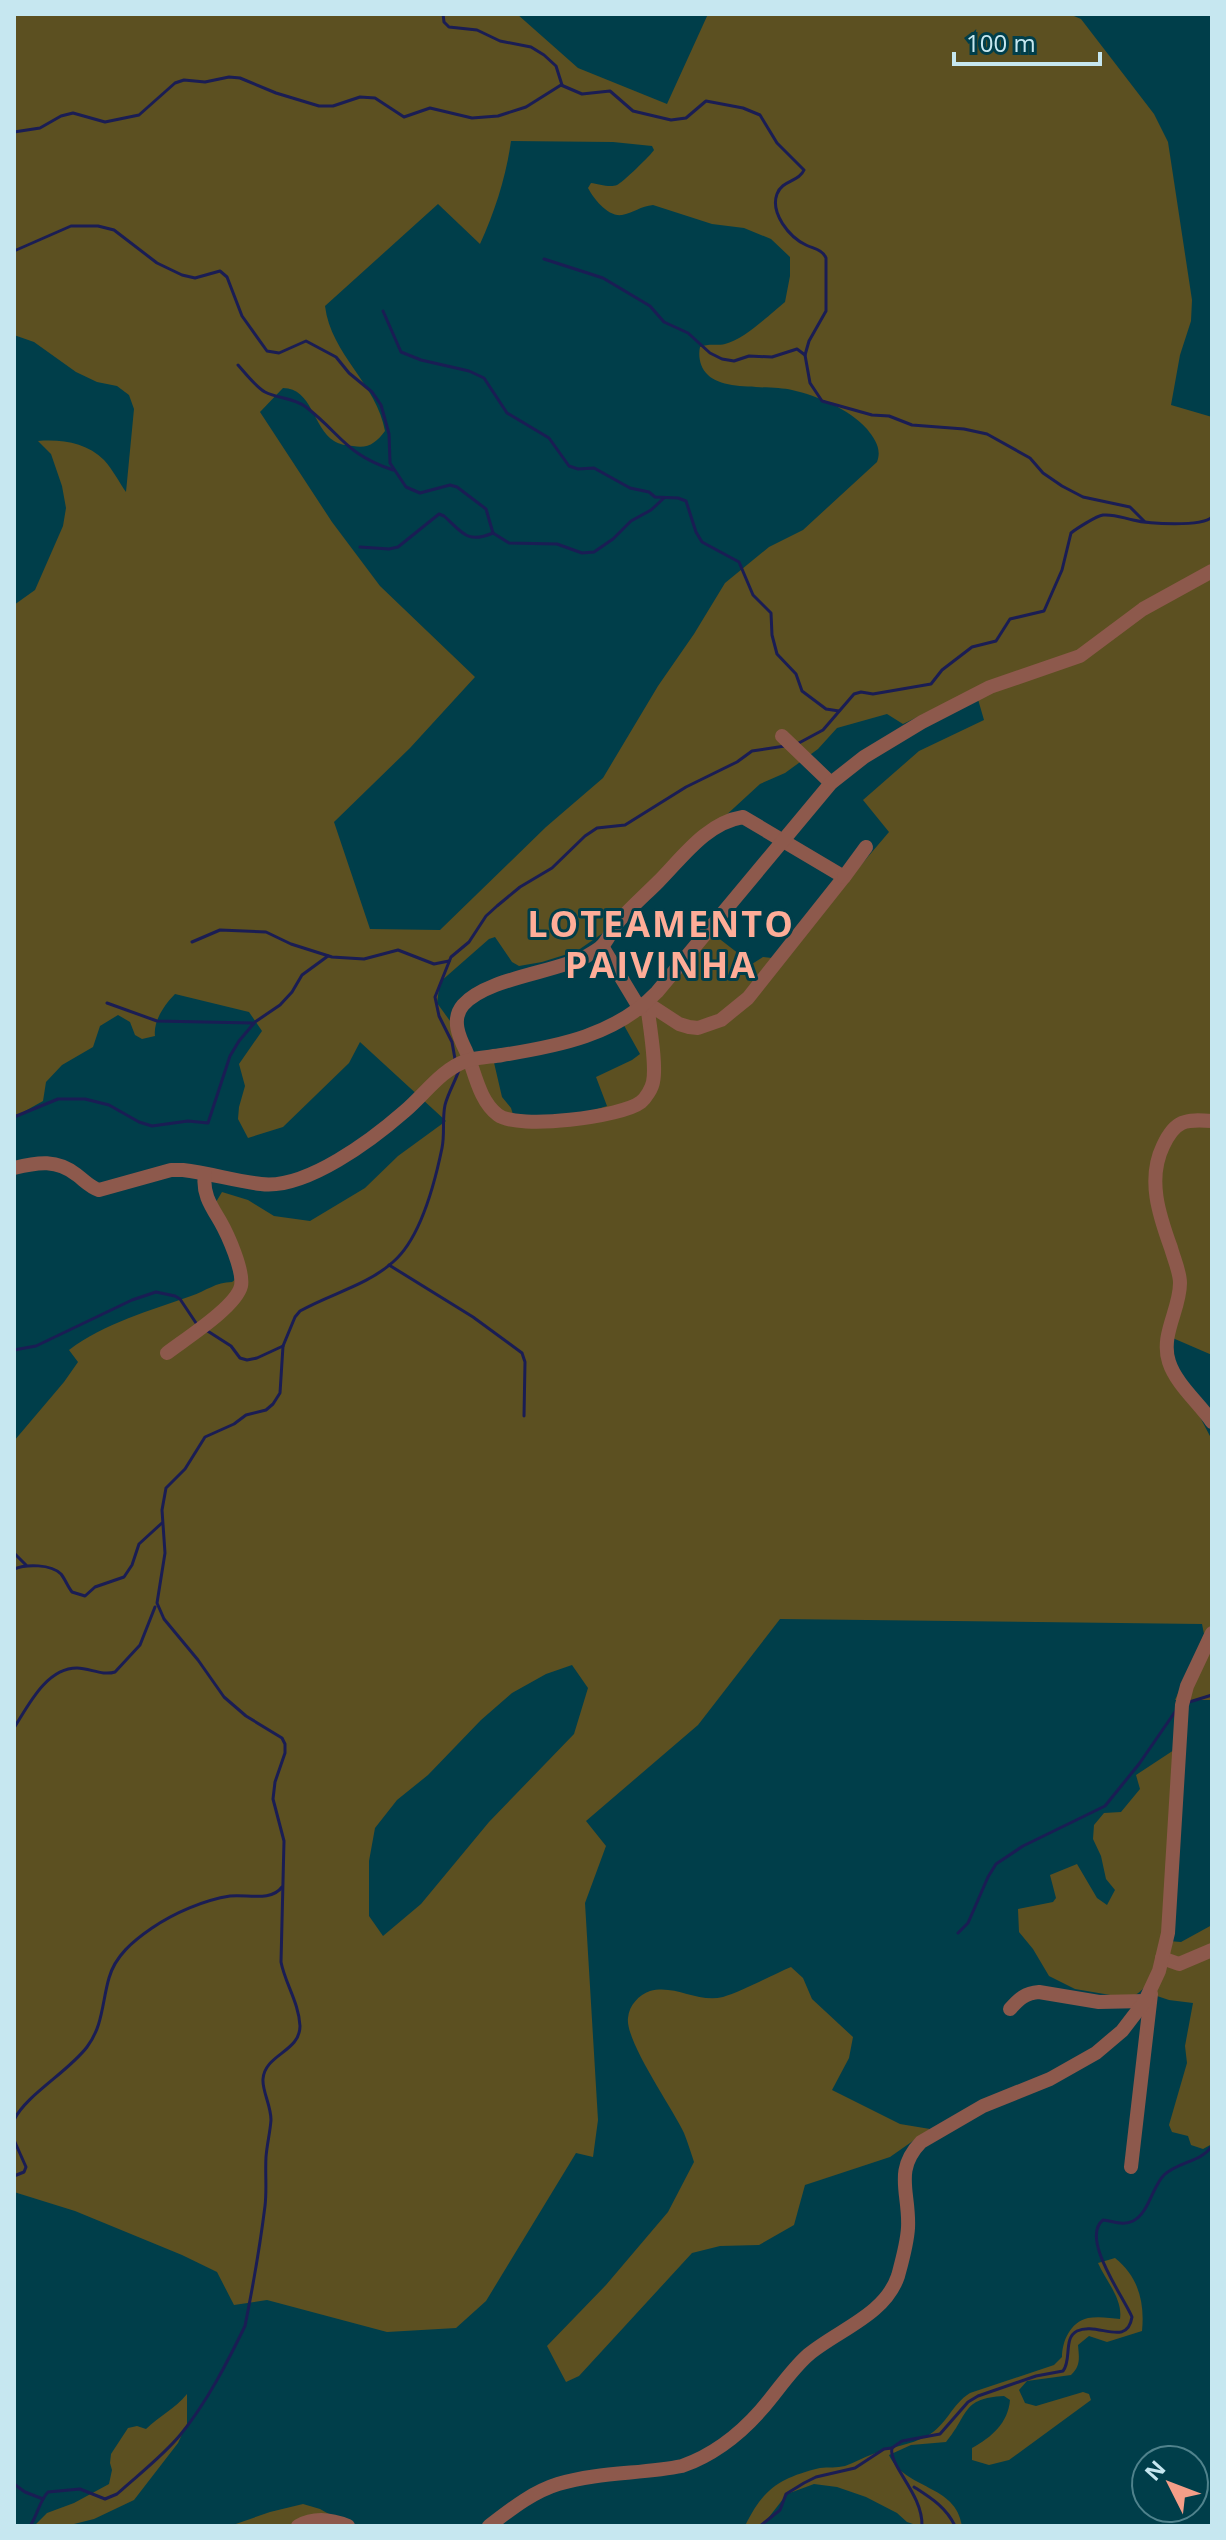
<svg xmlns="http://www.w3.org/2000/svg" width="1226" height="2540" viewBox="0 0 1226 2540" font-family="'Open Sans',sans-serif">
<style>
.green{fill:#5c5021;fill-rule:evenodd}
.lines{fill:none;stroke-linecap:round;stroke-linejoin:round}
.stream{stroke:#1a1d54;stroke-width:3}
.minor{stroke:#8d594c;stroke-width:14}
.labels{text-anchor:middle;stroke-width:6;stroke-linejoin:round;paint-order:stroke}
.district-label{font-size:36px;font-weight:bold;letter-spacing:2px;fill:#fead98;stroke:#003e4a}
</style>
<rect width="100%" height="100%" fill="#003e4a"/>
<g class="green">
<path d="M14,14H517L578,68L667,104L708,14H1069L1081,19L1154,114L1168,142L1192,300L1191,321L1180,355L1171,405L1212,417V1355L1168,1336L1163,1356L1192,1402L1211,1438L1212,1700H1175L1204,1634L1202,1624L780,1619L698,1725L586,1821L606,1846L585,1903L598,2120L593,2157L576,2153L486,2301L456,2328L387,2332L267,2300L234,2305L217,2272L182,2255L75,2211L14,2192V1441L64,1382L78,1362L69,1350C105,1323 149,1311 191,1296C206,1291 216,1282 232,1282L241,1275L213,1207L222,1192L248,1200L274,1216L310,1221L365,1188L398,1156L446,1121L360,1042L349,1063L283,1127L248,1138L238,1119L239,1107L245,1086L239,1064L262,1031L249,1012L175,994C165,1004 153,1021 155,1036L142,1039L135,1035L130,1022L118,1015L100,1026L93,1047L62,1065L46,1082L43,1101L18,1115L14,1114V605L35,590L63,526L66,508L62,486L51,454L38,441C62,439 87,443 104,460C113,470 119,482 126,492L134,409L129,395L117,386L97,382L76,372L34,342L14,335ZM511,141L613,142L652,146L654,150C652,154 621,184 617,185C610,188 598,184 591,183L588,188C594,199 608,217 622,215C633,213 641,206 653,205L712,224L744,228L771,239L790,257V276L785,302C770,314 744,340 725,344C716,346 709,343 700,347C698,356 700,368 708,375C724,391 770,385 792,390C818,396 849,409 867,429C875,439 882,449 877,462L803,530L769,547L725,583L694,634L658,686L603,778L546,827L440,930L370,929L334,822L410,748L475,677L380,586L332,522L260,412L283,388C312,388 313,428 334,441C340,445 346,445 353,446C368,449 376,443 385,431C377,384 331,355 325,306L438,204L480,244C495,211 506,177 511,141ZM975,689L984,720L919,751L863,800L889,832L781,959L763,957L752,964L708,930L621,1020L640,1054L632,1060L596,1077L607,1106L558,1121L516,1124L511,1108L502,1097L492,1054L467,1053L458,1032L437,1003L440,982L489,939L495,937L512,962L519,966L542,962L577,951L629,915L723,818L760,784L785,773L818,749L837,728L887,714L903,724ZM572,1665L588,1688L574,1734L489,1822L421,1904L383,1936L369,1916V1861L375,1828L397,1800L428,1775L481,1720L512,1693L546,1674Z"/>
<path d="M1174,1750L1162,1942C1157,1962 1151,1992 1128,1998L1075,1989L1049,1976L1033,1949L1019,1932L1018,1909L1053,1902L1056,1898L1050,1875L1077,1864L1097,1898L1107,1905L1115,1890L1106,1879L1101,1856L1093,1839L1094,1825L1104,1813L1121,1812L1140,1789L1136,1775Z"/>
<path d="M1212,1925V2144L1203,2149L1191,2145L1188,2136L1172,2132L1169,2125L1187,2063L1185,2046L1193,2003L1169,2000L1154,1995L1168,1941L1181,1942Z"/>
<path d="M791,1967L803,1978L812,1999L853,2037L849,2058L832,2090L900,2124L930,2129L890,2157L805,2185L794,2225L759,2245L720,2246L692,2253L579,2376L566,2382L547,2346L606,2285L668,2212L694,2162C691,2153 688,2143 684,2133C673,2109 625,2041 628,2018C629,2005 639,1995 650,1991C675,1984 697,2003 723,1997C741,1992 772,1975 791,1967Z"/>
<path d="M1115,2258C1138,2276 1145,2302 1142,2331L1107,2342L1089,2336L1078,2345C1079,2357 1081,2366 1071,2375L1027,2381L1019,2390L1025,2403L1036,2406L1083,2392L1089,2394L1091,2400L1009,2460L989,2465L972,2460V2448C992,2437 1008,2423 1010,2400L1004,2396C961,2398 969,2415 946,2442L911,2445L889,2455C905,2490 956,2484 962,2526H919L907,2522L897,2513L866,2497L837,2487L814,2484L787,2494L762,2526H745C763,2489 779,2478 820,2468C828,2467 837,2468 845,2466C854,2463 864,2457 873,2454C891,2447 910,2445 927,2436C946,2426 952,2404 970,2393L1054,2365L1062,2357C1062,2342 1070,2322 1088,2318C1098,2316 1111,2318 1120,2319C1123,2299 1106,2281 1098,2263Z"/>
<path d="M187,2394V2424L178,2443L134,2500L94,2519L66,2526H34L47,2513L74,2503L109,2484L112,2470L110,2463L111,2454L128,2428L137,2426L146,2429C159,2416 175,2409 187,2394Z"/>
<path d="M303,2504L320,2509L350,2526H230L270,2512Z"/>
</g>
<g class="lines">
<g class="stream">
<path d="M443,14L444,22L449,27L477,30L500,41L531,47L544,55L556,66L562,85"/>
<path d="M14,132L40,128L61,116L73,113L105,122L139,115L175,83L184,80L205,82L229,77L240,78L276,93L319,106H333L360,97L375,98L404,117L430,108L472,118L498,116L526,107L561,85L582,94L610,91L633,111L671,120L686,118L706,101L743,108L760,115L777,143L804,170C799,182 782,180 777,194C770,213 789,237 806,245C814,249 822,249 826,258V311L809,341L805,355L810,383L822,401L872,415L889,416L912,425L964,429L987,434L1030,458L1043,473L1062,486L1083,497L1130,507L1144,521"/>
<path d="M14,251L71,226H98L114,230L157,263L182,275L195,278L220,271L227,277L242,316L267,351L279,353L306,341L336,357L349,373L372,392L381,405L389,434L390,463L406,487L420,493L450,485L457,487L486,509L493,533L509,543L557,544L582,553L594,552L613,539L631,521L651,510L664,498"/>
<path d="M544,259L603,278L650,306L664,322L688,333L710,353L722,359L734,361L749,356L772,357L797,349L805,355"/>
<path d="M383,311L401,352L421,360L469,371L484,378L507,413L549,438L569,466L578,469L594,468L630,488L649,492L655,497L678,498L686,501L696,532L702,542L739,562L753,595L771,613L772,635L777,654L796,674L802,691L826,709L839,711"/>
<path d="M238,365C246,374 255,386 265,392C278,399 293,397 306,407C342,435 345,454 393,470"/>
<path d="M360,547L389,549L398,547L439,514L444,516C463,533 467,544 493,533"/>
<path d="M797,744L823,730L854,694L861,692L873,694L931,684L942,670L972,647L996,641L1010,619L1044,611L1062,570L1071,533C1076,529 1096,516 1103,515C1115,514 1123,518 1133,520C1149,524 1202,527 1212,517"/>
<path d="M192,942L220,930L266,932L291,944L332,957L364,959L398,950L434,964L449,961"/>
<path d="M107,1003L157,1021L252,1023"/>
<path d="M455,1059L452,1042L439,1016L435,997L451,957L469,942L486,916L497,906L520,887L552,868L585,836L597,828L625,825L686,787L737,762L752,751L785,746"/>
<path d="M14,1117L58,1099H85L109,1105L139,1122L152,1126L188,1121L208,1123L230,1056L239,1041L255,1022L280,1005L292,992L302,975L328,956"/>
<path d="M389,1265L473,1317L522,1353L525,1362L524,1416"/>
<path d="M206,1330L231,1346L240,1358L247,1360L257,1358L283,1346"/>
<path d="M14,1350L36,1346L132,1300L156,1292L175,1296L180,1299L196,1323"/>
<path d="M14,1553L26,1565"/>
<path d="M14,1569C26,1564 51,1564 61,1574C65,1579 68,1587 72,1592L85,1596L95,1587L124,1577L132,1565L139,1544L162,1523"/>
<path d="M1186,1703L1212,1695"/>
<path d="M14,1728C28,1706 46,1668 77,1668C90,1668 102,1676 115,1672L140,1645L155,1607"/>
<path d="M958,1933L968,1923L988,1877L996,1864L1023,1846L1105,1806L1139,1764L1177,1709"/>
<path d="M14,2120C26,2095 68,2072 87,2047C103,2026 102,2002 109,1978C115,1956 133,1941 152,1928C174,1913 204,1900 230,1896C247,1894 271,1902 282,1887"/>
<path d="M14,2140L26,2167L24,2172L14,2176"/>
<path d="M892,2448C888,2465 923,2494 922,2526"/>
<path d="M14,2484L25,2492L43,2499"/>
<path d="M914,2487C931,2498 946,2507 955,2526"/>
<path d="M30,2526C37,2516 40,2500 48,2492L80,2489L105,2499L117,2494C139,2474 163,2456 181,2434C207,2402 227,2363 245,2326C253,2286 260,2246 265,2206C267,2190 265,2173 266,2157C267,2144 270,2133 271,2120C271,2105 262,2091 263,2079C265,2054 300,2052 300,2026C299,2003 285,1983 281,1962L284,1841L273,1799L275,1782L285,1753V1744L282,1738L246,1716L224,1697L198,1660L164,1619L157,1603L165,1553L162,1510L166,1488L185,1469L205,1437L234,1424L246,1415L266,1410L273,1404L280,1393L283,1346L295,1317L300,1311C332,1293 366,1286 393,1262C420,1239 435,1182 442,1148C445,1134 442,1119 445,1105C448,1093 455,1082 459,1070"/>
<path d="M760,2526L780,2510L786,2494L804,2483L816,2477L855,2468L884,2449L892,2448L902,2441L940,2434L968,2402L978,2396L1036,2376L1063,2371C1072,2360 1063,2338 1077,2331C1097,2321 1127,2348 1132,2317C1123,2296 1080,2238 1103,2220C1113,2221 1123,2226 1133,2221C1149,2213 1152,2187 1164,2175C1179,2161 1200,2163 1212,2146"/>
</g>
<g class="minor">
<path d="M782,736L831,783"/>
<path d="M743,817L844,877L748,998L721,1020L698,1028L689,1027L679,1024L647,1003C649,1023 657,1064 653,1082C652,1088 646,1098 641,1102C622,1117 518,1130 498,1115C479,1101 475,1072 466,1051C459,1037 451,1019 463,1005C487,978 553,973 587,956C591,953 598,950 602,946C609,939 612,928 619,921C631,907 645,895 658,882C682,858 706,823 743,817Z"/>
<path d="M844,877L866,847"/>
<path d="M602,946L640,1009"/>
<path d="M1212,1121C1185,1119 1175,1120 1163,1146C1147,1179 1159,1215 1171,1248C1174,1259 1180,1272 1180,1283C1180,1310 1160,1335 1169,1362C1176,1384 1199,1403 1212,1422"/>
<path d="M14,1168C38,1162 57,1159 77,1175C85,1181 90,1187 99,1190L171,1170H183C209,1173 235,1181 261,1184C306,1190 373,1139 405,1111C424,1095 442,1069 466,1061C477,1057 491,1057 502,1055C559,1046 616,1035 657,992L831,783L864,757L922,722L990,687L1080,656L1143,609L1212,571"/>
<path d="M167,1353C185,1339 236,1307 241,1286C244,1271 228,1235 220,1221C211,1206 202,1193 205,1175"/>
<path d="M1162,1958L1179,1964L1212,1950"/>
<path d="M1010,2009C1019,1999 1025,1993 1039,1992L1099,2002L1145,2001"/>
<path d="M1131,2167L1151,1994"/>
<path d="M298,2526C314,2517 331,2519 348,2526"/>
<path d="M489,2526C510,2510 532,2492 558,2484C598,2472 642,2474 682,2466C713,2455 739,2435 761,2410C777,2392 790,2371 808,2355C838,2330 885,2315 898,2276C902,2261 907,2244 908,2228C910,2193 893,2171 921,2142L983,2106L1050,2079L1096,2053L1122,2031L1145,2001L1159,1971L1168,1933L1182,1705L1187,1686L1212,1633"/>
</g>
</g>
<g class="labels">
<g class="district-label">
<text x="661" y="937">LOTEAMENTO<tspan x="661" dy="41">PAIVINHA</tspan></text>
</g>
</g>
<rect width="1226" height="2540" fill="none" stroke="#c6e7f0" stroke-width="32"/>
<g transform="translate(1170 2484) rotate(312)"><circle r="38" fill="#003e4a" stroke="#4f828c" stroke-width="2"/>
<path d="M0-6L14 30L0 20L-14 30Z" fill="#f49e88"/>
<text y="-12" font-size="22" font-weight="bold" text-anchor="middle" fill="#c6e7f0">N</text>
</g>
<path d="M954 52v12h146v-12" fill="none" stroke="#c6e7f0" stroke-width="4"/>
<text x="966" y="52" font-size="24" fill="#c6e7f0" stroke="#003e4a" stroke-width="6" paint-order="stroke">100 m</text>
</svg>
